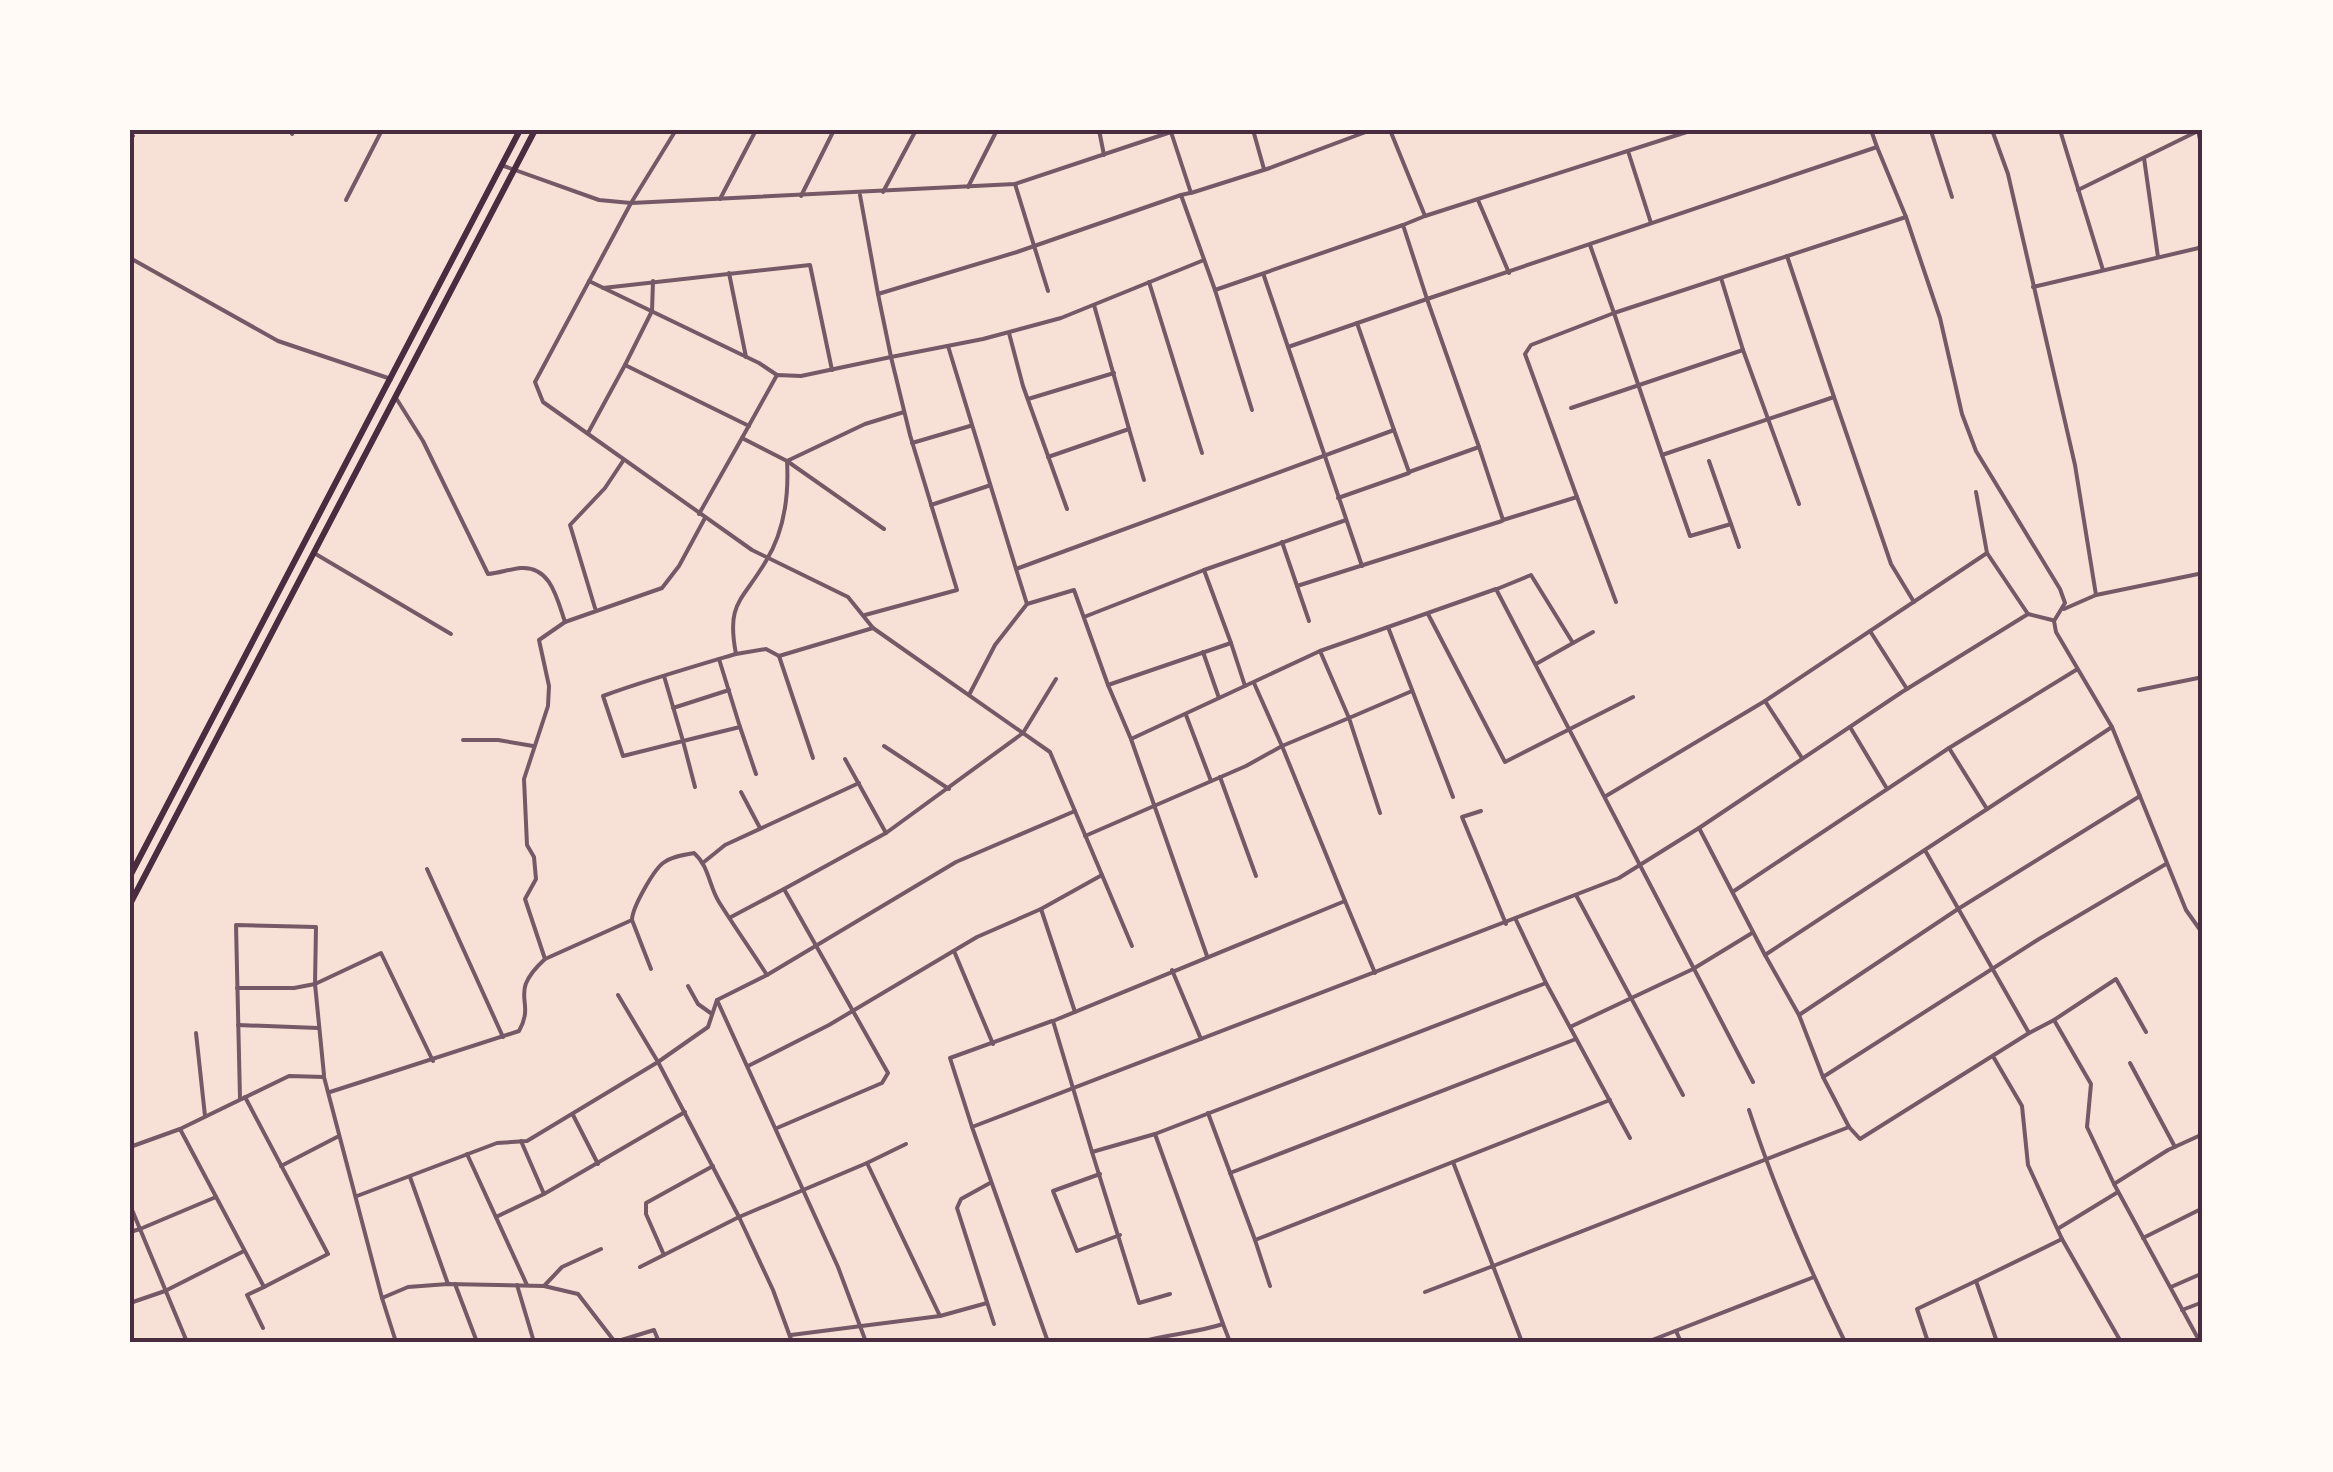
<svg xmlns="http://www.w3.org/2000/svg" width="2333" height="1472" viewBox="0 0 2333 1472" font-family="'Noto Sans',sans-serif">
<style>
.lines{fill:none;stroke-linecap:round;stroke-linejoin:round}
.minor{stroke:#755966;stroke-width:4}
.primary{stroke:#4a2c40;stroke-width:6}
.neatline{fill:none;stroke:#4a2c40;stroke-width:4}
</style>
<rect width="100%" height="100%" fill="#f7e1d7"/>
<g class="lines">
<g class="minor">
<path d="M1099,130L1104,155"/>
<path d="M1253,130L1264,169"/>
<path d="M1390,130L1425,216L1403,225L1427,299L1877,147L1871,130"/>
<path d="M1992,130L2008,174L2075,465L2096,595"/>
<path d="M2060,130L2103,270"/>
<path d="M2198,130L2203,154"/>
<path d="M1931,131L1952,197"/>
<path d="M130,134L133,136"/>
<path d="M292,134L294,130"/>
<path d="M1877,147L1906,217L1940,318L1962,414L1976,451L2060,589L2065,603L2054,621L2056,632L2112,727L2186,910L2203,934"/>
<path d="M1628,151L1651,223"/>
<path d="M2144,158L2158,257"/>
<path d="M501,165L599,200L631,203L535,382L543,402L752,550L848,597L873,628L1050,752L1102,875L1041,909L1075,1012"/>
<path d="M1015,184L1048,291"/>
<path d="M968,187L997,130"/>
<path d="M2078,190L2198,131"/>
<path d="M883,192L916,130"/>
<path d="M1190,193L1181,195L1215,290L1403,225"/>
<path d="M860,195L878,294L1017,252L1181,195"/>
<path d="M801,196L834,130"/>
<path d="M720,199L756,130"/>
<path d="M346,200L382,130"/>
<path d="M1478,200L1509,273"/>
<path d="M631,203L1015,184L1171,132L1191,193L1270,168L1371,130"/>
<path d="M631,203L676,130"/>
<path d="M1425,216L1693,130"/>
<path d="M1906,217L1614,313L1662,455L1834,397L1891,564L1914,602"/>
<path d="M1787,256L1834,397"/>
<path d="M130,258L278,341L391,379"/>
<path d="M729,273L746,357"/>
<path d="M1264,276L1288,347"/>
<path d="M589,281L759,363L777,375"/>
<path d="M1149,282L1202,453"/>
<path d="M2033,287L2203,247"/>
<path d="M603,288L810,265L832,370"/>
<path d="M1215,290L1252,410"/>
<path d="M878,294L891,357L983,339L1061,318L1204,260"/>
<path d="M1094,305L1129,429"/>
<path d="M1009,333L1023,386L1067,509"/>
<path d="M948,346L1016,569"/>
<path d="M1743,350L1799,504"/>
<path d="M625,365L652,311L653,281"/>
<path d="M396,398L423,441L488,574C499,573 510,569 521,568C551,566 557,599 565,622L662,588L679,566L705,518"/>
<path d="M1028,399L1114,373"/>
<path d="M1571,408L1743,350L1721,278"/>
<path d="M588,433L625,365L749,426"/>
<path d="M742,438L777,375L801,376L891,357L910,435L957,590L865,615"/>
<path d="M912,443L970,426"/>
<path d="M1479,447L1503,520L1577,497L1525,354L1531,345L1614,313L1590,245"/>
<path d="M1662,455L1690,536L1731,524L1709,461"/>
<path d="M1048,457L1129,429L1144,480"/>
<path d="M1577,497L1616,602"/>
<path d="M1338,498L1409,473"/>
<path d="M931,505L988,486"/>
<path d="M699,514L742,438L787,461L884,529"/>
<path d="M1731,524L1739,547"/>
<path d="M1282,542L1309,621"/>
<path d="M314,553L451,634"/>
<path d="M1362,566L1288,347L1427,299L1479,447L1409,472L1394,430"/>
<path d="M1297,586L1502,521"/>
<path d="M1497,589L1531,575L1573,643L1536,664"/>
<path d="M1027,604L1016,569L1394,430L1357,323"/>
<path d="M595,608L570,525L605,488L623,461"/>
<path d="M2064,609L2096,595L2203,573"/>
<path d="M1428,614L1505,762L1633,697"/>
<path d="M2028,614L2052,620"/>
<path d="M1084,617L1204,570"/>
<path d="M1388,627L1453,797"/>
<path d="M1870,631L1907,689"/>
<path d="M1231,643L1204,570L1346,520"/>
<path d="M1573,643L1593,632"/>
<path d="M1203,652L1219,698"/>
<path d="M779,656L766,649L736,654C726,602 742,602 766,561C785,530 789,496 787,461L865,424L904,412"/>
<path d="M664,676L683,741L623,756L603,696C647,680 692,667 736,654"/>
<path d="M2139,690L2203,677"/>
<path d="M970,693L995,645L1027,604L1074,590L1108,685"/>
<path d="M673,708L729,690"/>
<path d="M1186,715L1211,781"/>
<path d="M740,727L756,774"/>
<path d="M1850,727L1886,787"/>
<path d="M1131,739L1108,685L1231,643L1245,686"/>
<path d="M463,740H498L533,746"/>
<path d="M884,746L949,789"/>
<path d="M813,758L779,656L873,628"/>
<path d="M1802,758L1765,701L1987,553"/>
<path d="M845,759L886,833L1023,733L1056,679"/>
<path d="M1220,777L1256,876"/>
<path d="M695,787L683,741L740,727L719,659"/>
<path d="M741,792L760,828"/>
<path d="M1606,796L1765,701"/>
<path d="M1987,809L1949,748L2076,670"/>
<path d="M1481,811L1462,817L1506,924"/>
<path d="M1380,813L1349,718L1412,691"/>
<path d="M1699,828L1902,692L2028,614L1987,553L1976,492"/>
<path d="M1085,836L1246,766L1282,746L1254,683"/>
<path d="M704,862L725,845L859,783"/>
<path d="M427,869L503,1037"/>
<path d="M1102,875L1132,946"/>
<path d="M1734,891L1949,748"/>
<path d="M1576,895L1683,1095"/>
<path d="M1345,901L1375,973"/>
<path d="M731,917L784,889"/>
<path d="M632,920C632,908 653,871 663,863C672,856 684,855 694,853C709,866 709,886 719,902C734,926 751,950 767,975"/>
<path d="M954,951L993,1044"/>
<path d="M1765,955L1799,1015L1823,1077L2039,939L2166,864"/>
<path d="M1207,956L1131,739L1320,651"/>
<path d="M545,959L632,920L651,969"/>
<path d="M1172,970L1201,1039"/>
<path d="M1546,983L1630,1138"/>
<path d="M688,986L698,1004L712,1014"/>
<path d="M237,988H294L315,984L324,1075"/>
<path d="M717,1000L708,1027L658,1062L739,1217L773,1290L792,1342"/>
<path d="M1799,1015L1958,909L2140,796"/>
<path d="M2054,1020L2116,979L2146,1032"/>
<path d="M238,1025L318,1028"/>
<path d="M1570,1027L1693,969L1752,933"/>
<path d="M196,1033L205,1116"/>
<path d="M2029,1033L2054,1020L2091,1084L2087,1127L2114,1184L2168,1150L2203,1134"/>
<path d="M1994,1058L2022,1106L2028,1165L2062,1239L2121,1342"/>
<path d="M2130,1063L2175,1147"/>
<path d="M748,1066L829,1025L977,937L1041,909"/>
<path d="M1823,1077L1849,1127L1860,1139L2029,1033L1926,852"/>
<path d="M330,1092L519,1031C537,999 506,995 545,959L525,899L536,879L534,857L527,845L524,779L548,706L549,686L539,640L565,622"/>
<path d="M245,1097L328,1254L264,1287"/>
<path d="M240,1099L236,925L316,927L315,984L381,953L433,1061"/>
<path d="M1749,1110C1775,1190 1808,1266 1845,1342"/>
<path d="M1208,1113L1255,1240L1610,1100"/>
<path d="M573,1115L598,1164"/>
<path d="M972,1127L950,1058L1052,1021"/>
<path d="M777,1128L882,1083L888,1073L784,889L886,833"/>
<path d="M180,1129L264,1287L247,1295L263,1328"/>
<path d="M1155,1134L1546,983L1516,920"/>
<path d="M521,1141L544,1194"/>
<path d="M130,1147L180,1129L289,1076L324,1077L382,1298L408,1287L448,1284L544,1286L578,1294L615,1342L654,1330L659,1342"/>
<path d="M1092,1152L1139,1303L1170,1294"/>
<path d="M467,1154L527,1285"/>
<path d="M1453,1162L1493,1266L1849,1127"/>
<path d="M867,1163L906,1144"/>
<path d="M281,1166L339,1136"/>
<path d="M1230,1173L1576,1039"/>
<path d="M1100,1174L1053,1191L1077,1251L1120,1235"/>
<path d="M410,1177L448,1284"/>
<path d="M990,1183L961,1199L957,1208L994,1324"/>
<path d="M2114,1184L2200,1342"/>
<path d="M357,1196L497,1143L527,1141L658,1062L618,995"/>
<path d="M130,1205L140,1229L216,1197"/>
<path d="M496,1217L544,1194L685,1112"/>
<path d="M2059,1228L2118,1192"/>
<path d="M130,1232L140,1229L187,1342"/>
<path d="M2143,1238L2203,1208"/>
<path d="M1255,1240L1270,1286"/>
<path d="M664,1255L646,1214V1203L713,1166"/>
<path d="M640,1267L739,1217L867,1163L940,1316L791,1335"/>
<path d="M455,1284L477,1342"/>
<path d="M517,1285L534,1342"/>
<path d="M544,1286L562,1267L601,1249"/>
<path d="M2171,1287L2203,1273"/>
<path d="M1425,1292L1493,1266L1522,1342"/>
<path d="M382,1298L396,1342"/>
<path d="M130,1303L165,1291L244,1251"/>
<path d="M2182,1310L2203,1302"/>
<path d="M940,1316L987,1303"/>
<path d="M1223,1324L1230,1342"/>
<path d="M1676,1331L1681,1342"/>
<path d="M866,1342L838,1267L717,1000L767,975L956,862L1075,811"/>
<path d="M1048,1342L972,1127L1619,878L1699,828L1765,955L2112,727"/>
<path d="M1140,1342C1168,1334 1196,1333 1223,1324L1155,1134L1092,1152L1053,1021L1345,901L1282,746L1349,718L1320,651L1496,589L1753,1082"/>
<path d="M1647,1342L1814,1277"/>
<path d="M1928,1342L1917,1309L1976,1281"/>
<path d="M1997,1342L1976,1281L2062,1239"/>
</g>
<g class="primary">
<path d="M130,876L520,130"/>
<path d="M130,904L535,130"/>
</g>
</g>
<rect width="2333" height="1472" fill="none" stroke="#fffaf5" stroke-width="265"/>
<rect x="132" y="132" width="2068" height="1208" class="neatline"/>
</svg>
